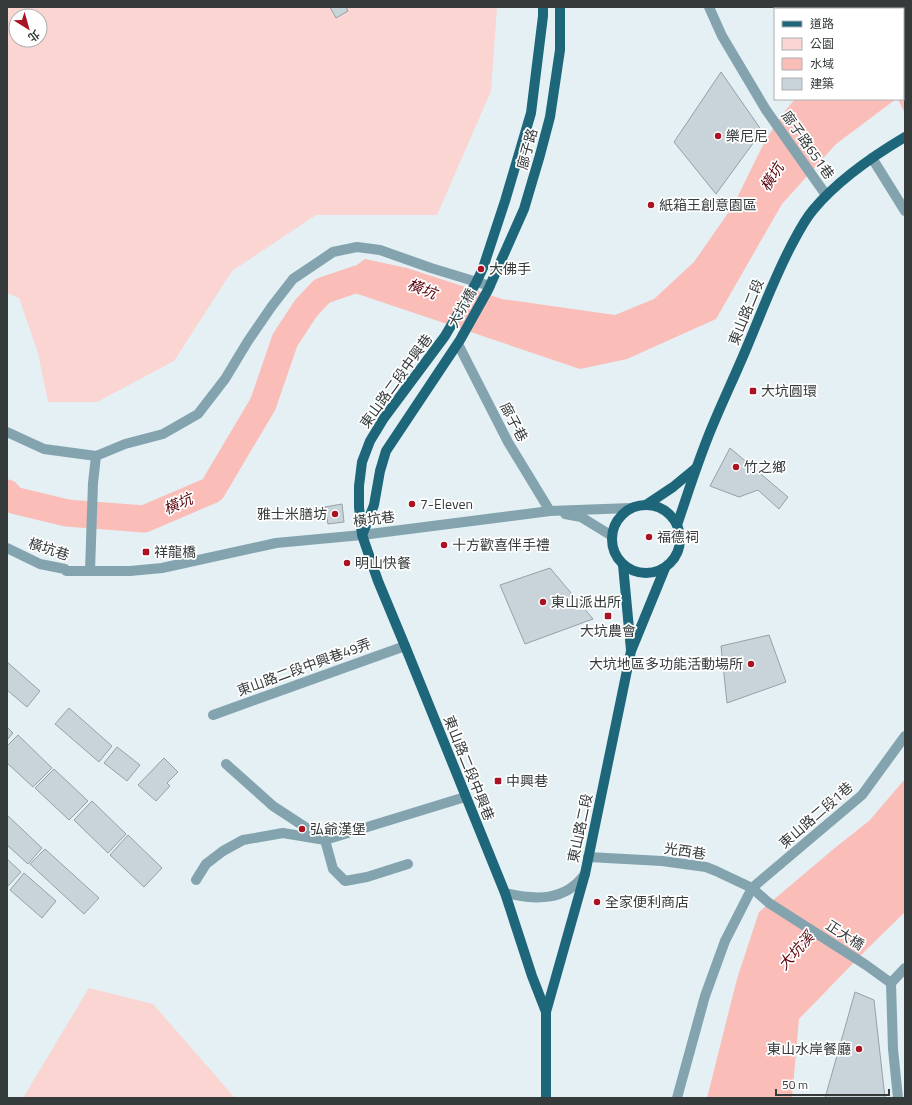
<svg xmlns="http://www.w3.org/2000/svg" width="912" height="1105" viewBox="0 0 912 1105" font-family="'Titillium Web','Noto Sans TC',sans-serif">
<style>
.green{fill:#fad5d2;fill-rule:evenodd}
.water{fill:#fabdb8}
.lines{fill:none;stroke-linecap:round;stroke-linejoin:round}
.river{stroke:#fabdb8;stroke-width:27}
.building{fill:#c8d4d9;stroke:#95a1a5}
.minor{stroke:#83a4af;stroke-width:10}
.major{stroke:#1e667a;stroke-width:10}
.poi-dot{fill:#a91323;stroke:#fff;stroke-width:1.5}
.labels{text-anchor:middle;stroke-width:3.5;stroke-linejoin:round;paint-order:stroke}
.poi-label{font-size:14px;fill:#353a3b;stroke:#fff;text-anchor:start}
.street-label{font-size:14px;fill:#353a3b;stroke:#fff}
.water-label{font-size:15px;font-style:italic;fill:#5c040d;stroke:#fff}
</style>
<rect width="100%" height="100%" fill="#e4f0f4"/>
<g class="green">
<path d="M7,7H497L491,91L437,215H316L232,271L174,361L97,402H48L38,353L19,298L7,293ZM16,16H40V40H16Z"/>
<path d="M89,988L153,1004L235,1098H23Z"/>
</g>
<g class="water">
<path d="M790,7H905V114L898,99H903V9H791Z"/>
<path d="M795,99H896L836,144L782,204L716,319L627,359L580,369L346,290L322,291L365,259L407,268L502,299L615,315L654,299L694,262L733,206L764,143L781,116Z"/>
<path d="M905,779V912L865,951L799,1019L792,1098H707L737,979L759,912L836,847L869,821Z"/>
</g>
<g class="lines">
<path class="river" d="M7,493L13,500L67,513L144,519L212,490L263,404L285,340L306,308L322,291L357,279"/>
</g>
<g class="building">
<path d="M330,7H346L348,11L336,18Z"/>
<path d="M721,72L762,131L716,194L674,142Z"/>
<path d="M730,448L788,497L779,509L758,490L739,497L710,486Z"/>
<path d="M342,504L344,522L328,524L325,507Z"/>
<path d="M550,568L593,619L525,644L500,585Z"/>
<path d="M769,635L786,682L727,703L721,646Z"/>
<path d="M7,662L40,691L27,707L7,690Z"/>
<path d="M69,708L112,746L99,762L55,724Z"/>
<path d="M7,727L13,733L7,740Z"/>
<path d="M18,735L52,768L33,787L7,763V746Z"/>
<path d="M117,747L140,765L127,781L104,763Z"/>
<path d="M164,758L178,772L167,783L170,786L156,801L138,785Z"/>
<path d="M54,769L88,801L69,820L35,788Z"/>
<path d="M92,801L126,834L108,853L74,820Z"/>
<path d="M7,815L42,848L28,864L7,845Z"/>
<path d="M128,835L162,868L144,887L110,855Z"/>
<path d="M45,849L99,898L84,914L30,864Z"/>
<path d="M7,859L21,872L7,887Z"/>
<path d="M24,873L56,901L42,918L10,890Z"/>
<path d="M855,992L874,1000L885,1098H825Z"/>
</g>
<g class="lines">
<g class="minor">
<path d="M709,7L722,36L766,110L826,195"/>
<path d="M872,158L905,211"/>
<path d="M458,344L508,442L550,511"/>
<path d="M7,432L44,449L96,456"/>
<path d="M565,514L581,517L612,536"/>
<path d="M7,548L40,564L65,569L66,571H130L162,568L276,543L362,535L550,511L631,508"/>
<path d="M90,571L93,483L96,456L125,444L163,434L198,414L225,379L248,341L272,306L293,279L333,252L357,247L380,250L431,268L490,286"/>
<path d="M213,715L405,646"/>
<path d="M226,764L273,806L325,840L333,869L345,881L367,877L408,864"/>
<path d="M588,857L662,861L706,867L716,871L752,888L769,903L866,965L891,983"/>
<path d="M196,880L206,864L223,851L243,840L283,833L325,840L465,797"/>
<path d="M505,893C535,900 565,902 585,874"/>
<path d="M677,1098L705,996L725,941L752,888L862,795L905,736"/>
<path d="M898,1098L893,1049L891,983L905,968"/>
</g>
<g class="major">
<path d="M543,7V16L531,113L505,201L483,268L476,283L445,336L384,418L370,441L362,462L359,486V507L362,535L378,581L405,646L505,893L532,976L546,1012"/>
<circle cx="646" cy="539" r="34"/>
<path d="M646,505L673,487L696,468"/>
<path d="M677,525C689,490 700,454 715,420C726,394 738,369 749,342C762,311 774,279 790,248C797,235 803,222 813,210C837,181 873,156 905,137"/>
<path d="M363,533L374,505L380,471L386,451L460,340L488,290L524,209L540,155L550,117L560,50V7"/>
<path d="M623,565L631,650"/>
<path d="M546,1098V1012L585,874L631,651L665,568"/>
</g>
</g>
<g class="poi-dot">
<circle cx="718" cy="136" r="4"/>
<circle cx="651" cy="205" r="4"/>
<circle cx="481" cy="269" r="4"/>
<rect x="749" y="387" width="8" height="8" rx="2"/>
<circle cx="736" cy="467" r="4"/>
<circle cx="412" cy="504" r="4"/>
<circle cx="335" cy="514" r="4"/>
<circle cx="649" cy="537" r="4"/>
<circle cx="444" cy="545" r="4"/>
<rect x="142" y="548" width="8" height="8" rx="2"/>
<circle cx="347" cy="563" r="4"/>
<circle cx="543" cy="602" r="4"/>
<rect x="604" y="612" width="8" height="8" rx="2"/>
<circle cx="751" cy="664" r="4"/>
<rect x="494" y="777" width="8" height="8" rx="2"/>
<circle cx="302" cy="829" r="4"/>
<circle cx="597" cy="902" r="4"/>
<circle cx="859" cy="1049" r="4"/>
</g>
<g class="labels">
<g class="poi-label">
<text x="726" y="141">樂尼尼</text>
<text x="659" y="210">紙箱王創意園區</text>
<text x="489" y="274">大佛手</text>
<text x="761" y="396">大坑圓環</text>
<text x="744" y="472">竹之鄉</text>
<text x="420" y="509">7-Eleven</text>
<text x="327" y="519" text-anchor="end">雅士米膳坊</text>
<text x="657" y="542">福德祠</text>
<text x="452" y="550">十方歡喜伴手禮</text>
<text x="154" y="557">祥龍橋</text>
<text x="355" y="568">明山快餐</text>
<text x="551" y="607">東山派出所</text>
<text x="608" y="636" text-anchor="middle">大坑農會</text>
<text x="743" y="669" text-anchor="end">大坑地區多功能活動場所</text>
<text x="506" y="786">中興巷</text>
<text x="310" y="834">弘爺漢堡</text>
<text x="605" y="907">全家便利商店</text>
<text x="851" y="1054" text-anchor="end">東山水岸餐廳</text>
</g>
<g class="street-label">
<text transform="translate(808 145) rotate(55)" y="5">廍子路651巷</text>
<text transform="translate(527 149) rotate(-75)" y="5">廍子路</text>
<text transform="translate(462 308) rotate(-61)" y="5">大坑橋</text>
<text transform="translate(746 312) rotate(-68)" y="5">東山路二段</text>
<text transform="translate(396 381) rotate(-54)" y="5">東山路二段中興巷</text>
<text transform="translate(514 422) rotate(62)" y="5">廍子巷</text>
<text transform="translate(374 519) rotate(-7)" y="5">橫坑巷</text>
<text transform="translate(49 549) rotate(18)" y="5">橫坑巷</text>
<text transform="translate(304 667) rotate(-20)" y="5">東山路二段中興巷49弄</text>
<text transform="translate(469 768) rotate(68)" y="5">東山路二段中興巷</text>
<text transform="translate(816 815) rotate(-41)" y="5">東山路二段1巷</text>
<text transform="translate(580 828) rotate(-78)" y="5">東山路二段</text>
<text transform="translate(685 851) rotate(9)" y="5">光西巷</text>
<text transform="translate(845 935) rotate(33)" y="5">正大橋</text>
</g>
<g class="water-label">
<text transform="translate(772 177) rotate(-58)" y="5">橫坑</text>
<text transform="translate(422 289) rotate(21)" y="5">橫坑</text>
<text transform="translate(178 504) rotate(-23)" y="5">橫坑</text>
<text transform="translate(796 951) rotate(-48)" y="5">大坑溪</text>
</g>
</g>
<rect width="912" height="1105" fill="none" stroke="#353a3b" stroke-width="16"/>
<rect x="774" y="8" width="130" height="92" fill="#ffffff" stroke="#aeb0b1"/>
<rect x="782" y="21" width="20" height="6" fill="#1e667a" stroke="#aeb0b1"/>
<text x="810" y="28" font-size="12" fill="#353a3b">道路</text>
<rect x="782" y="38" width="20" height="12" fill="#fad5d2" stroke="#aeb0b1"/>
<text x="810" y="48" font-size="12" fill="#353a3b">公園</text>
<rect x="782" y="58" width="20" height="12" fill="#fabdb8" stroke="#aeb0b1"/>
<text x="810" y="68" font-size="12" fill="#353a3b">水域</text>
<rect x="782" y="78" width="20" height="12" fill="#c8d4d9" stroke="#aeb0b1"/>
<text x="810" y="88" font-size="12" fill="#353a3b">建築</text>
<g transform="translate(28 28) rotate(143)"><circle r="19" fill="#ffffff" stroke="#aeb0b1"/>
<path d="M0-3L7 15L0 10L-7 15Z" fill="#a91323"/>
<text y="-6" font-size="11" font-weight="bold" text-anchor="middle" fill="#353a3b">北</text>
</g>
<path d="M776 1089v6h113v-6" fill="none" stroke="#353a3b" stroke-width="2"/>
<text x="782" y="1089" font-size="12" fill="#353a3b" stroke="#ffffff" stroke-width="3" paint-order="stroke">50 m</text>
</svg>
